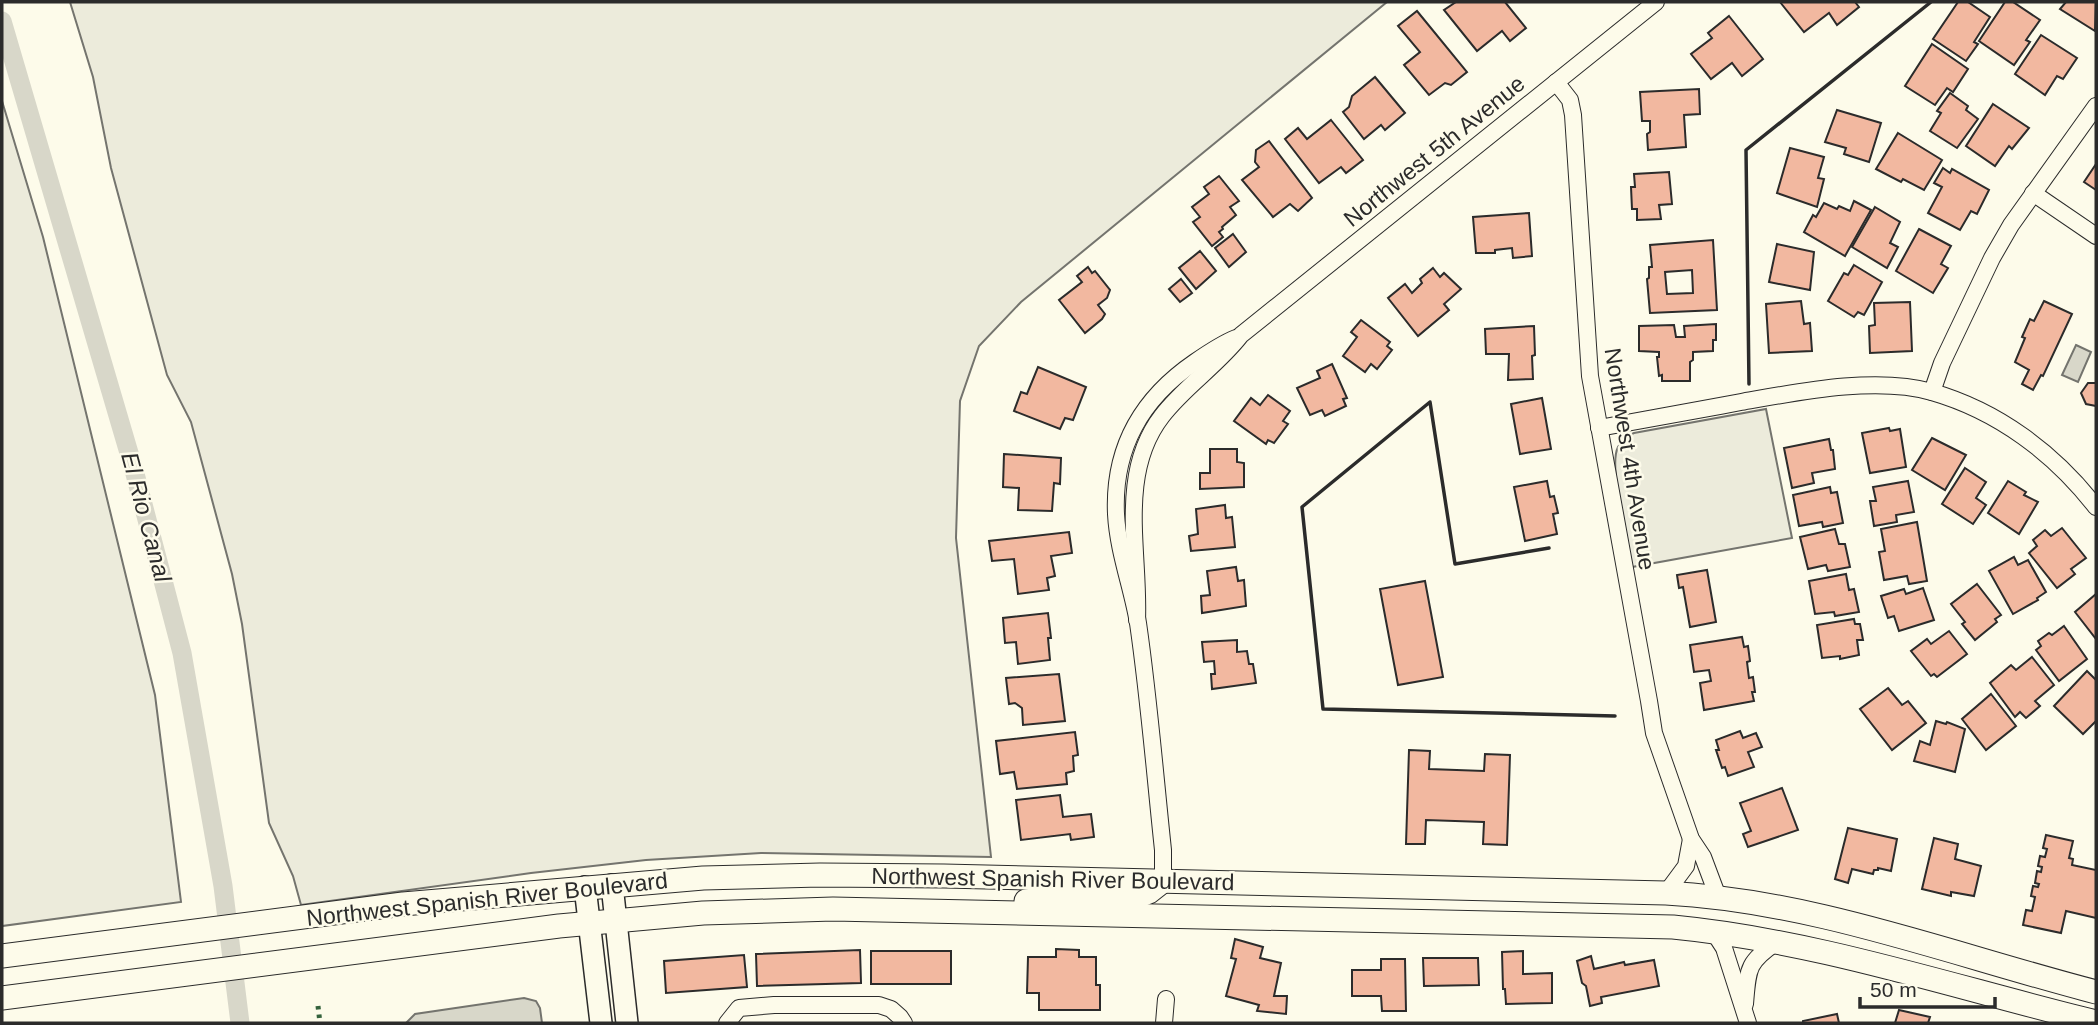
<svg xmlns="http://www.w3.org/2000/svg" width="2098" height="1025" viewBox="0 0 2098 1025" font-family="Arial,sans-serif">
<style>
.green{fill:#ecebdb;stroke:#74746e;stroke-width:2}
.water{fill:#d8d7c9;stroke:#74746e;stroke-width:2}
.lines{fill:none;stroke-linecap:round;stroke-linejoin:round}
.canal{stroke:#d8d7c9;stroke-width:19}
.building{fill:#f2b8a0;stroke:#2b2b2b;stroke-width:2;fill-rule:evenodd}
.minor-casing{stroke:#2b2b2b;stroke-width:18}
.tertiary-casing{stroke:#2b2b2b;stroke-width:24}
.secondary-casing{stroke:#2b2b2b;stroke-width:25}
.minor{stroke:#fdfbea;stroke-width:16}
.tertiary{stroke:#fdfbea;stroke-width:21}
.secondary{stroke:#fdfbea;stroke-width:23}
.hedge{stroke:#34623c;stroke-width:5;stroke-dasharray:3.5 5;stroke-linecap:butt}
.wall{stroke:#2b2b2b;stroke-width:3.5}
.labels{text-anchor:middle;stroke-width:5;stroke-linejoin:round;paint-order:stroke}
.street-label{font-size:23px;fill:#2b2b2b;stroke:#fdfbea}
.water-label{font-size:24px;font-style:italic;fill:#2b2b2b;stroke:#fdfbea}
</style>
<rect width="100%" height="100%" fill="#fdfbea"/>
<g class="green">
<path d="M70,2H1387L1021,302L979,346L960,401L956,538L991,857L761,853L646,860L531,873L301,905L293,876L269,823L242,624L232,574L191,422L167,375L111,168L93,77Z"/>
<path d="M2,101L43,237L155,695L181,902L2,926Z"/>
<path d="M1766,409L1792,538L1632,567C1628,543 1608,466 1618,447C1622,439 1627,436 1634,433Z"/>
</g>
<g class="water">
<path d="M2076,345L2091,352L2078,382L2062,375Z"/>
<path d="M524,998L536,1001L540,1008L542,1023H406L415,1014Z"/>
</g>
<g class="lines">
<path class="canal" d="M2,21L134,470L182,653L223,886L240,1023"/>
</g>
<g class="building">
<path d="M1456,2H1505L1526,28L1510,41L1502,31L1477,51L1444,10Z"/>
<path d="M1780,2H1855L1859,7L1837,25L1829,13L1804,32Z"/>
<path d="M1958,2H1968L1990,17L1974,42L1978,44L1966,61L1933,39Z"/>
<path d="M2005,2H2013L2040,20L2026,40L2030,42L2014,65L1979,41Z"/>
<path d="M2066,2H2096L2095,31L2060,9Z"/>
<path d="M1417,11L1467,72L1451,85L1445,83L1429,95L1404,65L1420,52L1398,26Z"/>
<path d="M1729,16L1763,59L1742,76L1732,63L1711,79L1691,54L1712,38L1708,33Z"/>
<path d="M2041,35L2077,58L2063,79L2057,76L2045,95L2015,74Z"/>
<path d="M1932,44L1968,69L1953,92L1947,88L1935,105L1905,86Z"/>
<path d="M1375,77L1405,113L1385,130L1381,125L1364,139L1343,112L1349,107L1352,96Z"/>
<path d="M1699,89L1700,114L1684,115L1686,147L1648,150L1647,134L1650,132V121H1642L1640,92Z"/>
<path d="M1950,93L1968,106L1966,110L1978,119L1957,148L1930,131L1941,113L1937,111Z"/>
<path d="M1993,104L2029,128L2012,149L2009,146L1995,166L1966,146Z"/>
<path d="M1837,110L1881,123L1869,162L1844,154L1846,148L1825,142Z"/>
<path d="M1331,120L1363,160L1346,173L1341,167L1319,183L1285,139L1298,128L1307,139Z"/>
<path d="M1898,133L1942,160L1924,190L1903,179L1901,182L1876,169Z"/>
<path d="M1269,141L1312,198L1298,211L1290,204L1273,217L1242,180L1259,167L1255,162L1256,150Z"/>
<path d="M1790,148L1824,157L1818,178L1824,179L1817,207L1777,193Z"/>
<path d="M2096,164V190L2084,182Z"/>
<path d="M1943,168L1950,173L1952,169L1989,190L1977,214L1971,211L1960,230L1928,213L1942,187L1934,183Z"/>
<path d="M1669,172L1672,204L1659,205L1661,219L1637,220V209H1632L1631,187H1635L1634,174Z"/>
<path d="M1219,176L1239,201L1230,207L1236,215L1222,227L1223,229L1219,232L1223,237L1212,246L1193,222L1200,217L1192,207L1209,194L1204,187Z"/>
<path d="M1854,201L1871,210L1845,256L1804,232L1813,215L1816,217L1824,203L1837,209L1839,206L1850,211Z"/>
<path d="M1875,207L1900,222L1890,243L1898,247L1887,268L1852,247Z"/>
<path d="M1529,213L1532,256L1513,258L1512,248L1495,250V253H1476L1473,217Z"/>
<path d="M1919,229L1951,246L1941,264L1948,268L1933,293L1896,271Z"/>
<path d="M1233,234L1246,252L1229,267L1215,248Z"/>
<path d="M1713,240L1717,310L1650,313L1647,279L1649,278V267H1652L1650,245ZM1692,270L1693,293L1667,294L1665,272Z"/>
<path d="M1777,244L1814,252L1810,290L1769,282Z"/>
<path d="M1200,251L1216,271L1196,289L1179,268Z"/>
<path d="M1854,265L1882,282L1864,315L1858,312L1854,317L1828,301L1844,273L1848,275Z"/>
<path d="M1088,267L1092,273L1095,271L1110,290L1107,298L1098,305L1105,314L1102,319L1085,333L1059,300L1082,282L1077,276Z"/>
<path d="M1433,268L1440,277L1444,273L1461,289L1444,304L1449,310L1418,336L1388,298L1405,284L1412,293L1422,283L1420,279Z"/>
<path d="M1181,279L1192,293L1180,302L1169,289Z"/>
<path d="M1801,301L1804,324L1810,323L1812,351L1769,353L1766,304Z"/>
<path d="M2044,301L2072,314L2043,376L2041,375L2033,390L2022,384L2029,370L2015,362L2025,338L2022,337L2030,319L2034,321Z"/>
<path d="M1910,302L1912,351L1870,353L1869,326L1875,325L1874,303Z"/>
<path d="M1361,320L1390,342L1387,346L1392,350L1377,369L1371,364L1365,372L1343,356L1357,337L1351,332Z"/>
<path d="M1716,324V340H1713V351L1693,352V360L1690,362V381H1662V375L1659,376L1657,357H1659V352L1639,351V326L1674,325L1676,337H1685L1684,326Z"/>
<path d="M1534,326L1535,355L1532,356L1533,379L1508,380L1509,354H1486L1485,329Z"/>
<path d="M1332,364L1347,398L1343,399L1346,406L1325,416L1322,410L1310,415L1297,388L1320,378L1317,371Z"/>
<path d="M1038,367L1086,387L1073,420L1065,418L1060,429L1014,411L1021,392L1027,394Z"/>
<path d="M2088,383H2096V406L2086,404L2081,393Z"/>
<path d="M1268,395L1290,411L1283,421L1288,424L1274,443L1268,440L1266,444L1234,421L1251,398L1260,405Z"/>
<path d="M1542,398L1551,449L1520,454L1511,404Z"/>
<path d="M1889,428L1890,431L1900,429L1906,467L1870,473L1862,433Z"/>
<path d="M1932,438L1966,455L1945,490L1912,470Z"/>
<path d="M1829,439L1831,450H1833L1835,469L1812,473L1814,483L1792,488L1784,448Z"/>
<path d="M1210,449H1237V462L1244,463V487L1200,489V473H1210Z"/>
<path d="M1004,454L1061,458L1060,484L1054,483L1052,511L1018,510L1019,488L1003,487Z"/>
<path d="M1965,468L1986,482L1976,498L1986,505L1973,524L1942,504Z"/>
<path d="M1547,481L1550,497L1554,496L1558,513L1553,514L1557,534L1525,541L1514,487Z"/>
<path d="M1908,481L1914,512L1896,515L1897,522L1874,526L1870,501H1876L1873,487Z"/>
<path d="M2008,481L2026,492L2024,495L2038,502L2019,534L1988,513Z"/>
<path d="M1830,487L1831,493L1837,492L1843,523L1823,527L1822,522L1799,526L1793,495Z"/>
<path d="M1225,505L1226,518L1232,517L1235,547L1191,551L1189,536L1198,534L1196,509Z"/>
<path d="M1917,522L1927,581L1909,584L1907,576L1884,580L1879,552L1885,551L1881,529Z"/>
<path d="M2062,528L2086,558L2071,569L2075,574L2057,588L2029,553L2037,546L2033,540L2045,530L2051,536Z"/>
<path d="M1835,529L1839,544H1845L1850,567L1828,571L1826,565L1808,569L1800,537Z"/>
<path d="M1069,532L1072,553L1051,556L1055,576L1047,578L1049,590L1018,594L1014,559L992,561L989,541Z"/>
<path d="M2014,557L2018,565L2028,560L2046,592L2037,598L2038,600L2013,614L1989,571Z"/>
<path d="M1236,567L1238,581L1244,580L1246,606L1202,613L1201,596L1210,595L1207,571Z"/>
<path d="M1707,570L1716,622L1690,627L1683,587L1679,588L1677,575Z"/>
<path d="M1846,574L1849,590L1854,589L1859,612L1835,616L1834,612L1815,614L1809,581Z"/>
<path d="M1425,581L1443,677L1398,685L1380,589Z"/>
<path d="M1977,584L2001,615L1995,619L1997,622L1975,640L1962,624L1965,622L1951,604Z"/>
<path d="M1923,588L1934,620L1899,631L1894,616L1888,618L1881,596L1904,589L1906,594Z"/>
<path d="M2096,594V639L2075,612Z"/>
<path d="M1048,613L1051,638H1048L1050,660L1018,664L1016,642L1005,643L1003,618Z"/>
<path d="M1854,619L1855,624H1860L1863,640H1857L1859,655L1840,659V656L1822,658L1817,625Z"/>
<path d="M2064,626L2087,659L2059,681L2036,650L2041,646L2038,641L2049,633L2052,635Z"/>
<path d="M1949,631L1967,654L1937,677L1934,674L1931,676L1911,651L1927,639L1931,644Z"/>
<path d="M1742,637L1744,647L1748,646L1750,661L1747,662L1749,678L1753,677L1755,692H1752L1754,701L1704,710L1700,683L1711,681L1709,670L1694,672L1690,645Z"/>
<path d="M1237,640V652L1247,651L1249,664H1253L1256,683L1212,689L1211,674H1215L1214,661L1204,662L1202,642Z"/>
<path d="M2032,657L2054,685L2035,701L2040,706L2026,718L2020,712L2015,717L1990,683L2011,665L2016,670Z"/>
<path d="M2087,671L2096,680V721L2083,734L2054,706Z"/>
<path d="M1059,674L1065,721L1023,725L1022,708L1015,703L1009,704L1006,678Z"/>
<path d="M1888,688L1902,705L1908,701L1926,723L1892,750L1860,709Z"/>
<path d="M1991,694L2016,726L1986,750L1962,719Z"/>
<path d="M1936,721L1946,724L1947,722L1965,729L1955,772L1914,761L1920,741L1930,745Z"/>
<path d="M1740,731L1743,738L1756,733L1762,747L1748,752L1754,767L1728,776L1725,767L1722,768L1716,750H1719L1716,740Z"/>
<path d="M1075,732L1078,755L1073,756L1074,771L1066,773L1067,784L1017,789L1014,772L1000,774L996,741Z"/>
<path d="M1409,750L1430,751L1429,769L1484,771L1485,754L1510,755L1507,845L1483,844L1484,822L1426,820L1425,844H1406Z"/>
<path d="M1782,788L1798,830L1748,847L1743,834L1751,831L1740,803Z"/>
<path d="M1060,795L1063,817L1091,814L1094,837L1071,840L1070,834L1021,840L1016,800Z"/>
<path d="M1848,828L1897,839L1891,871L1878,868V870H1874L1873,874L1852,869L1848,883L1835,879Z"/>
<path d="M2046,835L2073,841L2069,858L2073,859L2072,865L2096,870V918L2066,911L2061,933L2023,925L2026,910L2032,911L2035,897L2031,896L2033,886L2038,887L2039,884L2035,883L2037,871L2041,872L2042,867L2038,866L2040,856L2045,857L2047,849L2043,848Z"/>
<path d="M1934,838L1958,844L1955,859L1981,866L1974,896L1951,892V896L1922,889Z"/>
<path d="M1235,939L1263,947L1260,958L1281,963L1274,996H1287L1286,1014L1257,1011L1259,1005L1226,996L1236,959L1231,958Z"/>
<path d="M1056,949L1079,950V957H1096V985H1100V1010H1039V993H1027L1028,957H1056Z"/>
<path d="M860,950L861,983L757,986L756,954Z"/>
<rect x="871" y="951" width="80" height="33"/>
<path d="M1523,951V974L1552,973V1003L1506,1004L1505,989H1503L1502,952Z"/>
<path d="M744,955L747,987L666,993L664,961Z"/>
<path d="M1591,956L1594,969L1624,962L1625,965L1654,960L1659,986L1601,997L1602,1003L1590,1006L1586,986L1582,983L1577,961Z"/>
<path d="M1423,958H1478L1479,985L1424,986Z"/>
<path d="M1381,959H1405L1406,1011H1382L1381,996H1352V970H1381Z"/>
<path d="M1899,1010L1930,1017L1928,1023H1895Z"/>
<path d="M1837,1014L1839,1023H1803V1021Z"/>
</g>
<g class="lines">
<defs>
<g id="minor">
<path d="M1556,82L1570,100L1573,115L1590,376L1649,701L1654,733L1691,839L1703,857L1718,897"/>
<path d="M2033,193L2096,236"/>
<path d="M1932,392L1942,363L1992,258L2011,225L2096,106"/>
<path d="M1599,428C1647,419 1694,411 1741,402C1798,392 1876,376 1932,392C1998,411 2054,453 2096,507"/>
<path d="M1137,620C1140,553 1117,474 1162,416C1185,386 1218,365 1241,335L1656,2"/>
<path d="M1163,881V850C1155,775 1149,699 1138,623C1132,587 1118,552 1116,514C1113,448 1141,399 1195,362C1208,353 1221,344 1236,338"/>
<path d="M1666,893L1686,866L1691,839"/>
<path d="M1713,931L1724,948L1748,1023"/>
<path d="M1745,1004C1748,969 1747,962 1777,942"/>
<path d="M727,1023L739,1008L774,1005H879L891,1009L900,1017L904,1023"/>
<path d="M1164,1023L1166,999"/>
</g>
<g id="tertiary">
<path d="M612,885L627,1023"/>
<path d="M585,887L601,1023"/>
</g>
<g id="secondary">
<path d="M1026,901L1050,898L1137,897L1149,892L1163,881"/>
<path d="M2,956L403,904L703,878L820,875L944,876L1666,893C1815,901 1953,955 2096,992"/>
<path d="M2,998L559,926L703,913L833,909L1673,927C1818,941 1956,988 2096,1022"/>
</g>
</defs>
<use href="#minor" class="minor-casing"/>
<use href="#tertiary" class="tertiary-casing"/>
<use href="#secondary" class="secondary-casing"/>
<use href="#minor" class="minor"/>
<use href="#tertiary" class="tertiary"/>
<use href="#secondary" class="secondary"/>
<path class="hedge" d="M318,1006L320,1023"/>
<g class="wall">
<path d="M1749,384L1746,150L1931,2"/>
<path d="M1549,548L1455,564L1430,402L1302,507L1323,709L1615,716"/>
</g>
</g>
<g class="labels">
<g class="street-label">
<text transform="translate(1434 151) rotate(-39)" y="8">Northwest 5th Avenue</text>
<text transform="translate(1630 459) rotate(81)" y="8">Northwest 4th Avenue</text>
<text transform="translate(1053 879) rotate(1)" y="8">Northwest Spanish River Boulevard</text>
<text transform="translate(487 899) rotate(-6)" y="8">Northwest Spanish River Boulevard</text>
</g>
<g class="water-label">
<text transform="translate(146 517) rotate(75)" y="8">El Rio Canal</text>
</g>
</g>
<rect width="2098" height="1025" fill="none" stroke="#2b2b2b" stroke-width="7"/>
<path d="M1860 997v10h135v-10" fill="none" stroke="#2b2b2b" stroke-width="3.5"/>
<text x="1870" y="997" font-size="21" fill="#2b2b2b" stroke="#fdfbea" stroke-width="5" paint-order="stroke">50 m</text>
</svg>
